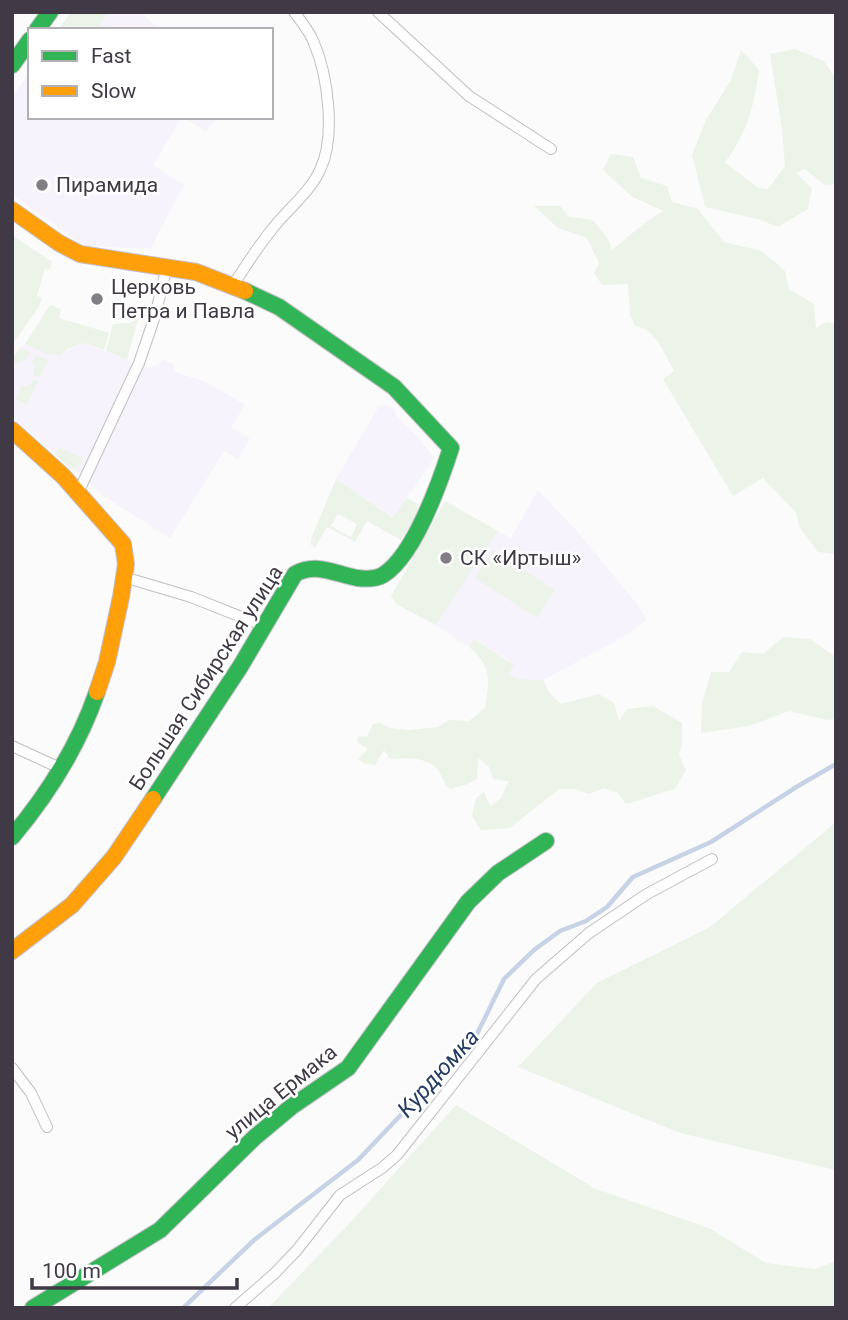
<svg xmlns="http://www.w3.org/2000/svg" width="848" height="1320" viewBox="0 0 848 1320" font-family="Roboto,sans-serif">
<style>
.built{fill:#f7f3fc}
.green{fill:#ecf3e9;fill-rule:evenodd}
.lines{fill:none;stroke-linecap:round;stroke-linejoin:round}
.stream{stroke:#c6d2e5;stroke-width:4.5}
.street-casing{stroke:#c1bec4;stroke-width:12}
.fast-casing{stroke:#c1bec4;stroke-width:18}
.slow-casing{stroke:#c1bec4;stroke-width:18}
.street{stroke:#fefefe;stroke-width:10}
.fast{stroke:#30b455;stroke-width:16}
.slow{stroke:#ff9f0a;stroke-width:16}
.poi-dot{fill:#817e86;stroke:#fff;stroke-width:2.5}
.labels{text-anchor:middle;stroke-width:5;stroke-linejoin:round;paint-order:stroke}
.poi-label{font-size:21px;fill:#403a47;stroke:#fff;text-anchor:start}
.street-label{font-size:21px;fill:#403a47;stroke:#fff}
.water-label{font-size:23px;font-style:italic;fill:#253d63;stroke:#fff}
</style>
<rect width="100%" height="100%" fill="#fbfbfb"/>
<g class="built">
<path d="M71,12H141L160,30H59Z"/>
<path d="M30,72V117H182L153,165L184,185L150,249L85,246L12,195V97Z"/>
<path d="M183,117H218L206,131Z"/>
<path d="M84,343L147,368L159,364L162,359L175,365L173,371L208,383L245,405L231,427L250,439L238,459L224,451L170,538L105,497L12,417V359L20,348L25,344L53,356Z"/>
<path d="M385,405L394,409L396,416L418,437L434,458L394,518L336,479L379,406Z"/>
<path d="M538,490L577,531L637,604L647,620L620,639L543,680L518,679L507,675L513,664L475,639L469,647L436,625L498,531L511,538Z"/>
</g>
<g class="green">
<path d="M71,12H108L96,30H63L60,28Z"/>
<path d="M795,49L824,61L836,79V184L825,185L805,169L796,173L812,188L808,209L778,227L761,220L705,207L692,155L706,120L731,80L741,50L759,70C754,106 748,132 725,162L758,188L768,189L785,166L782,129L770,54Z"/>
<path d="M611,154L633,157L641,178L667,186L672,202L698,209L724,242L762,251L785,271L789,289L814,304L816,328L826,322L836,324V554L818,552L800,528L796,513L763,478L733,496L663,379L674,371C665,355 655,328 635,326L630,315L628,284L602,285L594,273L599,263L587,238L558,228L534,206H560L569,217L593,220L608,239L612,250L641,226L663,211L631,196L603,170Z"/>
<path d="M12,235L52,262L50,270L45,268L37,296L42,298L38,308L12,345Z"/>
<path d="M50,305L61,309L59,318L109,333L104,350L84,343L67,349L59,356L47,354L25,344Z"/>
<path d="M138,319L127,360L106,351L113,324L130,323Z"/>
<path d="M20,348L31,352L26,360L14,364L12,359Z"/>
<path d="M36,355L48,360L40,377L33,375L35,365L32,363Z"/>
<path d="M34,380L38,381L27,405L16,399L21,386H28Z"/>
<path d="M59,447L83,458L77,469H71L55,454Z"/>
<path d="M336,479L393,518L407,498L418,504V513L401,540L367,521L355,542L327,527L315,548L311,545V539ZM338,514L357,524L351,537L331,526Z"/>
<path d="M445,501L498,531L436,625L396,604L391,596Z"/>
<path d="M493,550L555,590L537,618L475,578Z"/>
<path d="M783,637L810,639L836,657V719L828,720L789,711L749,726L701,733L702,704L711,672H729L742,652L763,654Z"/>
<path d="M474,639L514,665L508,675L518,679L543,680L549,693L561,704L599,694L614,703L619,721L627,709L653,706L682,723V743L679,755L686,770L675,789L626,804L618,793L604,788L589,794L575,789H559L510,828L481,830L472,816L476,798L484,792L490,806L501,798L509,781L493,779L489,767L478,758L477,779L465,785L450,789C443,783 443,777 438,770C426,756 406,758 390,759L384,750L375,765L364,763L358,759L368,749L357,742L358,736L367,737L373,724L380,723L390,728L409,730L437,727L449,720L469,721L485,708C489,680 493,667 469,647Z"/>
<path d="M836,822V1170L680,1133L518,1067L597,983L710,927Z"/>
<path d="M456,1105L596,1189L709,1228L766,1263L815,1269L836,1261V1308H268L346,1227Z"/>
</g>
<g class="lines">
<path class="stream" d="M183,1308L254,1240L358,1160L476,1036L504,979L534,950L560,931L586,921L607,907L633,877L711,842L798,786L836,764"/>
<defs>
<g id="street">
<path d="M378,12L469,96L551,149"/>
<path d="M233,285C246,266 258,246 273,228C288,209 310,192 320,170C336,137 328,76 314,43C310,32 302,22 294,12"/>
<path d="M78,493L139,363L155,316L167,266"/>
<path d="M124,577L191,597L264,626"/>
<path d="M12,746L62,769"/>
<path d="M12,1068L31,1093L47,1127"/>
<path d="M235,1308L275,1273L297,1250L340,1195L382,1168L397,1155L536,979L589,933L647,894L712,859"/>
</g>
<g id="fast">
<path d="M37,30L50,12"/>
<path d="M12,65L30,40"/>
<path d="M153,799L240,667L295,574C317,562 335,574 357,578C365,579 376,579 383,575C414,556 440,482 451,448L394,387L279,307L245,291"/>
<path d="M12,837C49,793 78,747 97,692"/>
<path d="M33,1308L160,1230L255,1137L291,1107L348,1068L468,902L498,873L546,841"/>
</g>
<g id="slow">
<path d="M12,210L59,243L80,254L196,272L245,291"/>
<path d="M12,430L63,476L123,544L126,564L121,597L107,662L97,692"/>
<path d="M12,951L72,905L114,857L153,799"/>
</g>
</defs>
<use href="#street" class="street-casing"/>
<use href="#fast" class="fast-casing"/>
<use href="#slow" class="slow-casing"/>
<use href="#street" class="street"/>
<use href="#fast" class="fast"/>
<use href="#slow" class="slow"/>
</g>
<g class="poi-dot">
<circle cx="42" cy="185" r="7"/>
<circle cx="97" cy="299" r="7"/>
<circle cx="446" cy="558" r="7"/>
</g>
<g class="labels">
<g class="poi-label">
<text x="56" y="192">Пирамида</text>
<text x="111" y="294">Церковь<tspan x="111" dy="24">Петра и Павла</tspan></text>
<text x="460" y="565">СК «Иртыш»</text>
</g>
<g class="street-label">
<text transform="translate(206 678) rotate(-57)" y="7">Большая Сибирская улица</text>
<text transform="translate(281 1092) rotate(-39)" y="7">улица Ермака</text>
</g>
<g class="water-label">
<text transform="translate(438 1073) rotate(-48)" y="8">Курдюмка</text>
</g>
</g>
<rect width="848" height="1320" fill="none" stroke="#403a47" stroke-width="28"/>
<rect x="28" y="28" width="245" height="91" fill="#ffffff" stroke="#b3b0b5" stroke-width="2"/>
<rect x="42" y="51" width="35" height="10" fill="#30b455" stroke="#b3b0b5" stroke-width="2"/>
<text x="91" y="63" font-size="21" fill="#403a47">Fast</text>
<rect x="42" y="86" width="35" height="10" fill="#ff9f0a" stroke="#b3b0b5" stroke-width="2"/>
<text x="91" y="98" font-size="21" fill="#403a47">Slow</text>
<path d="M32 1278v10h205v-10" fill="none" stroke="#403a47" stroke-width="3.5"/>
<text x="42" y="1278" font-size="21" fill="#403a47" stroke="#ffffff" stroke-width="5" paint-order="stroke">100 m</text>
</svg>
